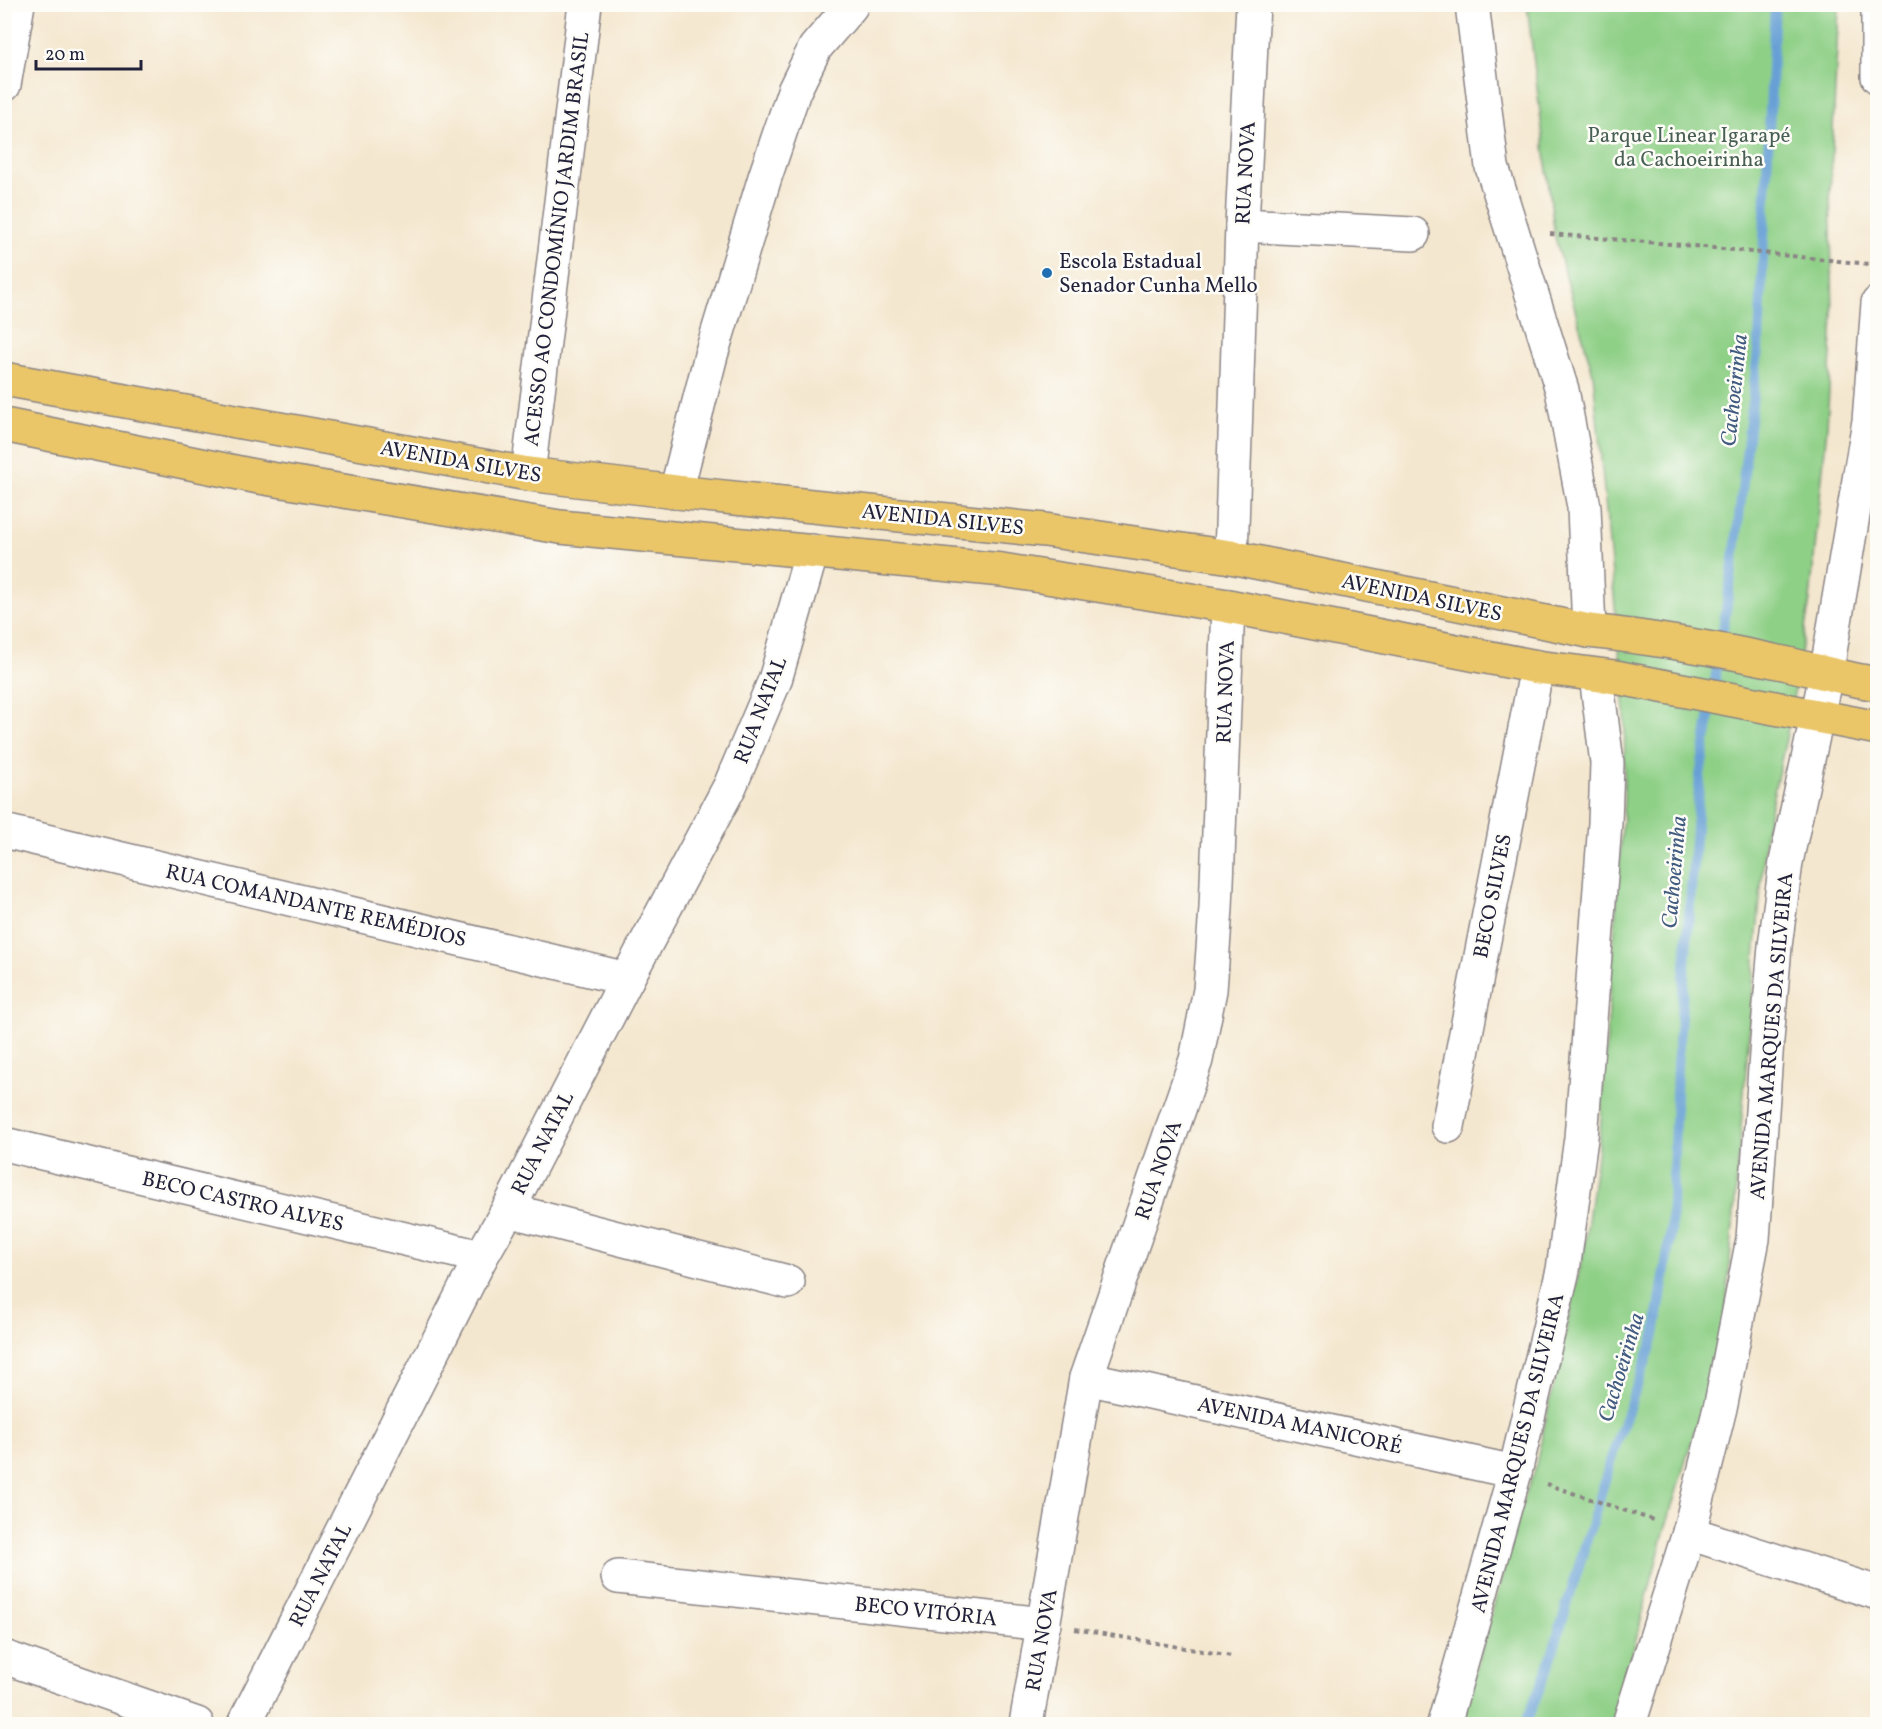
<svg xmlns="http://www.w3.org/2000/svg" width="1882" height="1729" viewBox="0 0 1882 1729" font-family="Vollkorn,serif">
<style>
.green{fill:#8fd087;stroke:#587961;stroke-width:1.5}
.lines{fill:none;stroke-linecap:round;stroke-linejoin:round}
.stream{stroke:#67a0d6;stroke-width:10}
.minor-casing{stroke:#8b8485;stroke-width:36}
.major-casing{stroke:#8b8485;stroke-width:36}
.path{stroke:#8b8485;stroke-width:4;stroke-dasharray:4.5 4.5;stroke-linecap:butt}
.minor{stroke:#fff;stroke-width:33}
.major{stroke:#eac669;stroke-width:33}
.poi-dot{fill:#1f6fb2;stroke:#fdfcf7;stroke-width:2}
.labels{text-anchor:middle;stroke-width:5;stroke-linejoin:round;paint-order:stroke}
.park-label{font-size:21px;fill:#485f56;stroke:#fdfcf7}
.street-label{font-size:21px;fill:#22223b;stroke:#fdfcf7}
.poi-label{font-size:21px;fill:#22223b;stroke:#fdfcf7;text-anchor:start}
.water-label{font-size:22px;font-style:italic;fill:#415b81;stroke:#fdfcf7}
</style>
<rect width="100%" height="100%" fill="#fdfcf7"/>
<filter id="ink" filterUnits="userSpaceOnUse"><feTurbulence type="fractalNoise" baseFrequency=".0167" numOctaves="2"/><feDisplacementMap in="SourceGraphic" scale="12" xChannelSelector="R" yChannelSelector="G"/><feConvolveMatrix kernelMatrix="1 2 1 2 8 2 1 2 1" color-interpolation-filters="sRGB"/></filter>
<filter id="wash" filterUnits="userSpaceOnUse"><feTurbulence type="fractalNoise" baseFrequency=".008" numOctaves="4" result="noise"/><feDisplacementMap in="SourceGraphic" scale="24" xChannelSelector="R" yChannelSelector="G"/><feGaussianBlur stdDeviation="1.35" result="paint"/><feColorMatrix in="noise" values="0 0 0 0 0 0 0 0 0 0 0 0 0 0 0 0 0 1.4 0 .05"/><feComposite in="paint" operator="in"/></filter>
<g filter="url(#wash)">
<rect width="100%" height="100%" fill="#f4e7cf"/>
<path class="green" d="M1527,5H1839L1830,193L1833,315L1827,427L1810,600L1786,739L1766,827L1724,1333L1663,1536L1614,1724H1461L1524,1497L1534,1473L1584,1250L1600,1133L1624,800L1625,712L1593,374L1555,237Z"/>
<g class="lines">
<path class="stream" d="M1525,1724L1548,1668L1614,1450L1655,1335L1671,1231L1677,1067L1700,776L1735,552L1759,342L1775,4"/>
</g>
</g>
<g filter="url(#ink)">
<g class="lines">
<defs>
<g id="minor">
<path d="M1472,4L1492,167L1562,390L1584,507L1589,631"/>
<path d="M1878,12V77"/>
<path d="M4,85L18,4"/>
<path d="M1242,225L1413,234"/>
<path d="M528,474L585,4"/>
<path d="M676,492L711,355L765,177L794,91L815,48L851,6"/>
<path d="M1231,557L1242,225L1253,4"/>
<path d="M4,831L627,979"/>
<path d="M1448,1126L1537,667"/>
<path d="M4,1144L481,1257"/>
<path d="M508,1210L788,1282"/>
<path d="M1086,1378L1515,1472"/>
<path d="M1689,1533L1878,1593"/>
<path d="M618,1577L1044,1624"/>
<path d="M4,1657L197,1724"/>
<path d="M244,1724L481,1257L508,1210L627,979L730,786L775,680L812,551"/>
<path d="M1026,1724L1086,1378L1196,1060L1210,990L1216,908L1228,606"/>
<path d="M1444,1724L1515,1472L1563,1270L1581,1138L1605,823L1607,763L1596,676"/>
<path d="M1629,1724L1689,1533L1721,1404L1753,1239L1767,1040L1775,946L1786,862L1826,675L1869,421L1878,303"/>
</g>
<g id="major">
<path d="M4,379L528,474L676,492L1045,530L1231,557L1589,631C1655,638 1723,650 1788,664C1818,671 1847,679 1878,684"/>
<path d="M4,425L259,477L560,527L1002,570L1160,595L1228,606L1537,667L1615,677L1878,728"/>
</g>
</defs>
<use href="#minor" class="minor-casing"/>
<use href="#major" class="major-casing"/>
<g class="path">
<path d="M1550,234L1694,246L1878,265"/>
<path d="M1546,1484L1656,1521"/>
<path d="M1075,1629L1231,1656"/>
</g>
<use href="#minor" class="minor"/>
<use href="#major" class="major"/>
</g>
</g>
<circle class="poi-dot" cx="1047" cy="273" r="6"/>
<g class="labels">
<g class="park-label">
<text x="1689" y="142">Parque Linear Igarapé<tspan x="1689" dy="24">da Cachoeirinha</tspan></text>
</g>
<g class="street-label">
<text transform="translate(1245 173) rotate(-87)" y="7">RUA NOVA</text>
<text transform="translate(556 239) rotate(-83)" y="7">ACESSO AO CONDOMÍNIO JARDIM BRASIL</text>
<text transform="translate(461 461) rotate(10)" y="7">AVENIDA SILVES</text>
<text transform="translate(943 519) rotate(6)" y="7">AVENIDA SILVES</text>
<text transform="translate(1422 597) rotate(12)" y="7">AVENIDA SILVES</text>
<text transform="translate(1225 692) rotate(-88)" y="7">RUA NOVA</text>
<text transform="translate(760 710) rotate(-69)" y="7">RUA NATAL</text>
<text transform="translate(1492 896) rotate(-79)" y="7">BECO SILVES</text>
<text transform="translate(316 905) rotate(13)" y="7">RUA COMANDANTE REMÉDIOS</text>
<text transform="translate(1771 1036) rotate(-85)" y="7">AVENIDA MARQUES DA SILVEIRA</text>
<text transform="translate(542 1143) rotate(-63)" y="7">RUA NATAL</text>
<text transform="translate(1158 1170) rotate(-71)" y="7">RUA NOVA</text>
<text transform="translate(243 1201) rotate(13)" y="7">BECO CASTRO ALVES</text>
<text transform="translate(1300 1425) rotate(12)" y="7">AVENIDA MANICORÉ</text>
<text transform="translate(1517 1453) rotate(-76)" y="7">AVENIDA MARQUES DA SILVEIRA</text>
<text transform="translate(320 1575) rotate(-63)" y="7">RUA NATAL</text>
<text transform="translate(926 1611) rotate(6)" y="7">BECO VITÓRIA</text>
<text transform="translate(1041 1640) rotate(-80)" y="7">RUA NOVA</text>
</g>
<g class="poi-label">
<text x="1059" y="268">Escola Estadual<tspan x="1059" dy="24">Senador Cunha Mello</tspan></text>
</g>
<g class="water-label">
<text transform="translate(1733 390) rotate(-84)" y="8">Cachoeirinha</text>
<text transform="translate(1673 872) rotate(-85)" y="8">Cachoeirinha</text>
<text transform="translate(1620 1367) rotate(-73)" y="8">Cachoeirinha</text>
</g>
</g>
<rect width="1882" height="1729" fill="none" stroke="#fdfcf7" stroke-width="24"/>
<path d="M36 60v9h105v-9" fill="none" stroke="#22223b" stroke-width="3"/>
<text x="45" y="60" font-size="18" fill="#22223b" stroke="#fdfcf7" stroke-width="4.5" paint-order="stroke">20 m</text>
</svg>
